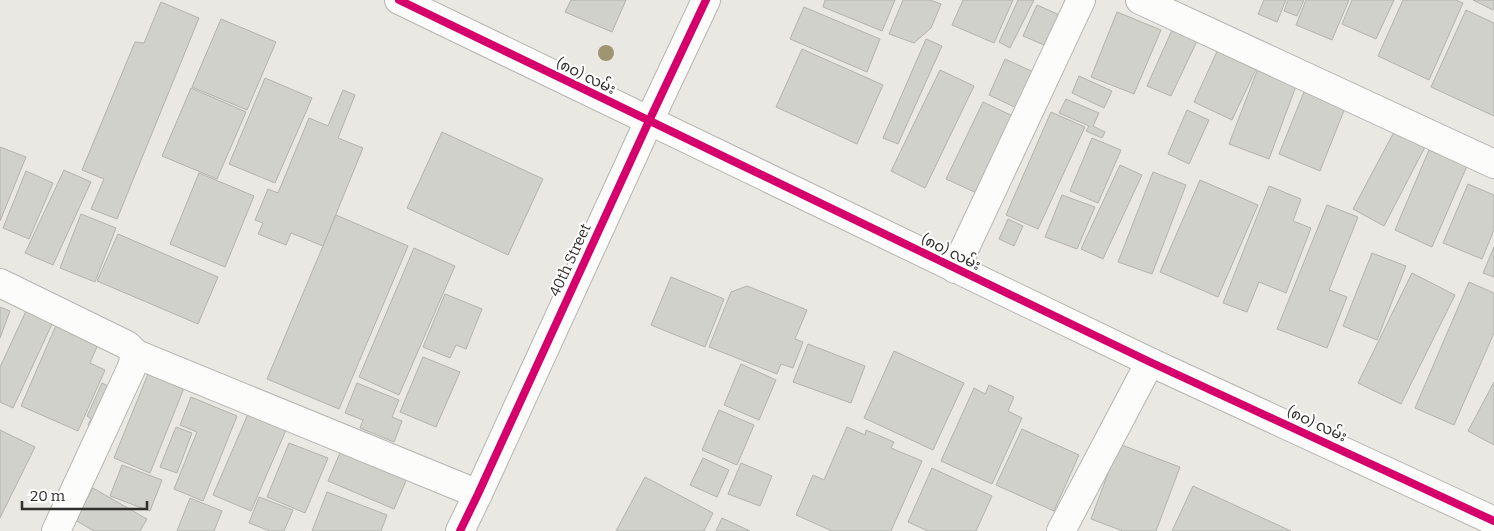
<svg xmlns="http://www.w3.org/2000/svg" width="1494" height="531" viewBox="0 0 1494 531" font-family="Bitter,'Noto Sans Myanmar',serif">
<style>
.building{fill:#d1d1cc;stroke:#b3b2ad}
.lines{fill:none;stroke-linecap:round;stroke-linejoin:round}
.minor-casing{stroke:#b6b5b1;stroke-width:30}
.minor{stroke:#fcfcfb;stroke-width:28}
.cycleway-casing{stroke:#fff;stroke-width:11}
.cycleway{stroke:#d6006c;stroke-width:8}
.tree{fill:#9f9571}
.labels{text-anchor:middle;stroke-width:4;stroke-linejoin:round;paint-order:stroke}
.street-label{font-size:15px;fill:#2f2e2b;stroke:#fff}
</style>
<rect width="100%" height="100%" fill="#e9e8e2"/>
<g class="building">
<path d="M571,0H626L612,32L565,12Z"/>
<path d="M825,0H895L882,31L823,7Z"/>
<path d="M903,0H930L941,4L931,28L914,43L889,34Z"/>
<path d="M963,0H1013L994,43L952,25Z"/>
<path d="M1018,0H1034L1010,48L999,42Z"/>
<path d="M1264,0H1286L1277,22L1258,14Z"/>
<path d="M1288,0H1304L1297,16L1284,11Z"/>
<path d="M1306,0H1349L1332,40L1296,25Z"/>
<path d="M1352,0H1394L1376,39L1342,24Z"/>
<path d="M1403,0H1456L1463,3L1429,80L1378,56Z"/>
<path d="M1473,0H1494V7L1493,10Z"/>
<path d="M161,2L199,18L117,219L91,209L104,179L82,170L135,42L144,43Z"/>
<path d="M1037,5L1064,17L1051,48L1023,36Z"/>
<path d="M804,7L880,39L867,72L790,39Z"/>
<path d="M1466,10L1494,23V116L1431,87Z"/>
<path d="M1117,12L1161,30L1134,94L1091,77Z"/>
<path d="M221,19L276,42L247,110L192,87Z"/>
<path d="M1172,30L1197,41L1171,96L1147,86Z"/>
<path d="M926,39L942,46L898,144L883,138Z"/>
<path d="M1219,47L1258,65L1232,120L1194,102Z"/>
<path d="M802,49L883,85L857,144L776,107Z"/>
<path d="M1005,59L1040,75L1023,111L989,95Z"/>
<path d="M1260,63L1299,78L1269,159L1229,144Z"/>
<path d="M940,70L974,86L925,188L891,171Z"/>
<path d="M1079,76L1112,91L1104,108L1072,93Z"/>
<path d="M265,78L312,98L275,183L229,164Z"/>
<path d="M191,88L246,112L217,179L162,156Z"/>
<path d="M343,90L355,95L338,138L363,148L323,246L291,233L286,245L258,234L263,223L255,220L268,189L278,193L309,118L328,126Z"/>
<path d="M1304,92L1345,108L1320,171L1279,154Z"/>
<path d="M1066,99L1099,113L1093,126L1105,132L1102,138L1086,131L1089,126L1059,113Z"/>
<path d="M983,102L1017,118L981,195L946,179Z"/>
<path d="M1187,110L1209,120L1189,164L1168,154Z"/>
<path d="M1051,112L1085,127L1038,229L1006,215Z"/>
<path d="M1395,130L1425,147L1384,226L1353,209Z"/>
<path d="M442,132L543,179L508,255L407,208Z"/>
<path d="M1092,138L1121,150L1098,203L1070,191Z"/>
<path d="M0,147L26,157L0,221Z"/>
<path d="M1429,150L1467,166L1432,247L1395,230Z"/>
<path d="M1120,165L1142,175L1103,259L1081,249Z"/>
<path d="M64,170L91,182L53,265L25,253Z"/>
<path d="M26,171L53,183L29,239L3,228Z"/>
<path d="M1153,172L1186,185L1152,274L1118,262Z"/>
<path d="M199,173L254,196L225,267L170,244Z"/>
<path d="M1200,180L1258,205L1218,297L1160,272Z"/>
<path d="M1468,184L1494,195V230L1482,259L1443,243Z"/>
<path d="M1269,186L1301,199L1293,221L1311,228L1286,293L1259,282L1247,312L1223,303Z"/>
<path d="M1062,195L1095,207L1077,249L1045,237Z"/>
<path d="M1327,205L1358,217L1329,290L1347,297L1327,348L1277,329Z"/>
<path d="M81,214L116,228L95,282L60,268Z"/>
<path d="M336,215L408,246L339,409L267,379Z"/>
<path d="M1008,219L1023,226L1014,246L999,239Z"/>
<path d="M118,234L218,277L198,324L97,281Z"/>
<path d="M1494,247V277L1483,273Z"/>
<path d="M414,248L455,266L399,395L359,377Z"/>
<path d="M1372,253L1406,266L1377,340L1343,326Z"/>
<path d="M1412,273L1455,295L1401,404L1358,383Z"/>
<path d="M671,277L724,299L705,347L651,325Z"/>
<path d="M1469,282L1494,293V333L1454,425L1415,408Z"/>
<path d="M747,286L807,310L795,339L803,342L793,368L781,364L777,374L709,347L731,292Z"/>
<path d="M445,294L482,309L466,349L456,345L450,358L423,347Z"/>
<path d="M0,307L10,311L0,338Z"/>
<path d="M27,309L53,322L13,408L0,402V367Z"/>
<path d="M57,323L99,342L90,363L105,370L78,431L21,406Z"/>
<path d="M808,344L865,366L851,403L793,382Z"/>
<path d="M894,351L964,383L933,450L864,418Z"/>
<path d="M423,357L460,372L436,427L400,412Z"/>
<path d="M741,364L776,380L759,420L724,405Z"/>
<path d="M150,369L186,383L150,473L114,458Z"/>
<path d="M1494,382V445L1468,431Z"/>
<path d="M102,383L116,390L98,430L88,425L91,419L87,416Z"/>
<path d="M357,383L399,400L392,417L402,421L394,442L360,428L363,420L345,413Z"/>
<path d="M989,385L1014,397L1008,411L1022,418L992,484L941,461L974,388L985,394Z"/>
<path d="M191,397L237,416L203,501L174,489L197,432L180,425Z"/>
<path d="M719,410L754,425L737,465L702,450Z"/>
<path d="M248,414L286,430L251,511L213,495Z"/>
<path d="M176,427L192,433L177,473L160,467Z"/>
<path d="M847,427L865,435L866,430L894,442L891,448L922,461L891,531H832L796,515L813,475L824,480Z"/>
<path d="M1022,429L1079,455L1054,511L996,485Z"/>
<path d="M0,430L35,447L0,518Z"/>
<path d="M289,443L328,458L305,513L267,497Z"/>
<path d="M1119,444L1180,467L1156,531H1123L1091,519Z"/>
<path d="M342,448L408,476L394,509L328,481Z"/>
<path d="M703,458L729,470L717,497L690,485Z"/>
<path d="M741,463L772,476L760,506L728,494Z"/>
<path d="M122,465L162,480L150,511L110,496Z"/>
<path d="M932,468L992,496L976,531H928L908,522Z"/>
<path d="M645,477L713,513L704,531H616Z"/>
<path d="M1193,486L1291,531H1172Z"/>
<path d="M93,488L147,519L140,531H94L75,520Z"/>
<path d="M327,492L387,515L381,531H312Z"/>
<path d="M259,497L293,510L284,531H270L249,523Z"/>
<path d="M190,498L222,511L214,531H177Z"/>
<path d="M722,518L750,531H716Z"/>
</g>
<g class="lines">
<defs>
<g id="minor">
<path d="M399,0L1150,362L1494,521"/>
<path d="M1140,0L1494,164"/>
<path d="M955,269L1081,0"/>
<path d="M0,283L127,345L136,354L478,494"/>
<path d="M56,531L131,369L136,354"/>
<path d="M460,531L478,494L649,121L706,0"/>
<path d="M1061,531L1150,362"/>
</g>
</defs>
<use href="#minor" class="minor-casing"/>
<use href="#minor" class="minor"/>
<defs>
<g id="cycleway">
<path d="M399,0L1150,362L1494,521"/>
<path d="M460,531L478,494L649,121L706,0"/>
</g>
</defs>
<use href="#cycleway" class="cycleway-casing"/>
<use href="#cycleway" class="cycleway"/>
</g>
<circle class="tree" cx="606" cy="53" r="8"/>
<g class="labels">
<g class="street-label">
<text transform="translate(586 76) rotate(26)" y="5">(၈၀) လမ်း</text>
<text transform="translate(951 252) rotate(26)" y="5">(၈၀) လမ်း</text>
<text transform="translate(570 260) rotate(-65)" y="5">40th Street</text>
<text transform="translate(1317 424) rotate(25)" y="5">(၈၀) လမ်း</text>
</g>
</g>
<path d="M22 501v8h125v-8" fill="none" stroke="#2f2e2b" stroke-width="2.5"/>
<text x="30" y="501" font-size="15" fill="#2f2e2b" stroke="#ffffff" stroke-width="4" paint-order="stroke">20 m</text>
</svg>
